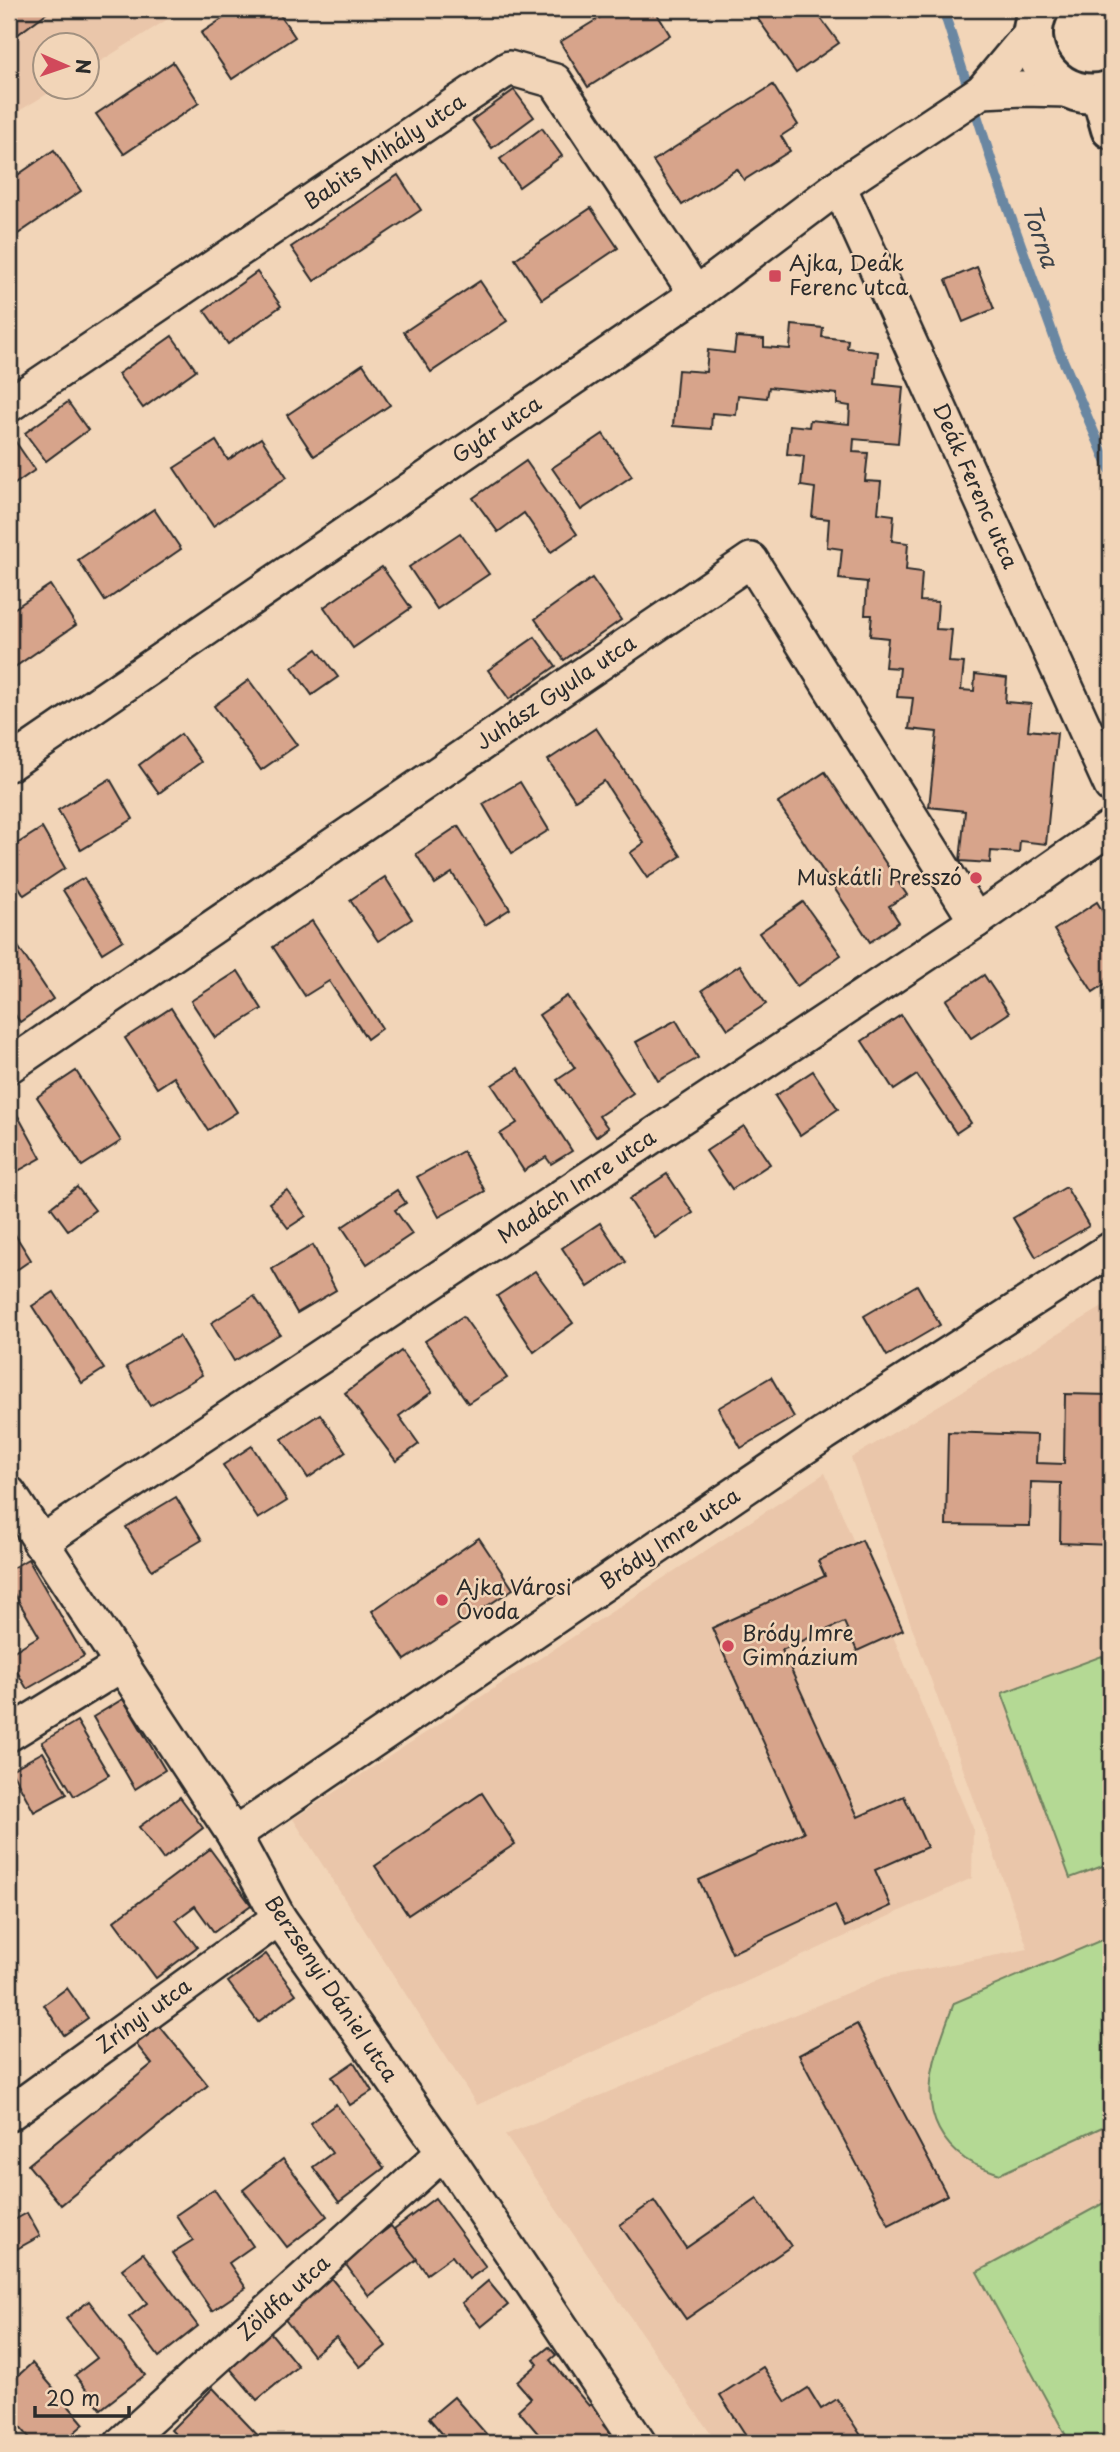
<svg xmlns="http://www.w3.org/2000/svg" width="1120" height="2452" viewBox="0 0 1120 2452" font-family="'Playpen Sans',sans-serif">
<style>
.built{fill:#eac6aa}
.green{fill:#b4d994;stroke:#708260;stroke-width:2}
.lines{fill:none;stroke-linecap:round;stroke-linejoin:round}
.stream{stroke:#6b87a2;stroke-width:10}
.building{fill:#d7a48b;stroke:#2b2b2b;stroke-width:2}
.minor-casing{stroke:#2b2b2b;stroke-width:38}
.major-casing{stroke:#2b2b2b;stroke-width:44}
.minor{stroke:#f2d5b8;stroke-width:33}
.major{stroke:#f2d5b8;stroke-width:38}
.poi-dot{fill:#d1495b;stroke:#f2d5b8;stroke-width:2.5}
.labels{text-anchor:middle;stroke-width:5;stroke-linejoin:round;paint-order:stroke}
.street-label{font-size:21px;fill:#2b2b2b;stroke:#f2d5b8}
.poi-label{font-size:21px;fill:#2b2b2b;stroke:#f2d5b8;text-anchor:start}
.water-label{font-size:23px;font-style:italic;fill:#3b4249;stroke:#f2d5b8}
</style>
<rect width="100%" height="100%" fill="#f2d5b8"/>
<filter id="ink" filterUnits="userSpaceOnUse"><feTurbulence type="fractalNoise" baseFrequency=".0143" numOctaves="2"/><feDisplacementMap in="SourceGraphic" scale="14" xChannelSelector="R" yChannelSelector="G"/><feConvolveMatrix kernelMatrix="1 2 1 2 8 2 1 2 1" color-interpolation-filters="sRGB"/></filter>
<g filter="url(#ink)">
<g class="built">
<path d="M9,9H184L88,69V46H46V88H57L9,117Z"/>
<path d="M1111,1302V2443H717L505,2135L885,1977L1028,1949L851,1458Z"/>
<path d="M825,1473L973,1828L972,1878L477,2105L293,1819Z"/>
</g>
<g class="green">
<path d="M1102,1656L1111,1681V1863L1070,1878L1002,1693Z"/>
<path d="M1111,1936V2123L1000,2174C989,2170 975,2166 965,2159C908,2117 934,2057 954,2003Z"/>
<path d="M1111,2199V2438L1101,2443H1070L977,2272Z"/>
</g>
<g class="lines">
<path class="stream" d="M943,9L997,178L1059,351L1111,472"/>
</g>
<g class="building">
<path d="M9,9H52L9,41Z"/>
<path d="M237,9H276L295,37L232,79L201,33Z"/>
<path d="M614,9H654L670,35L588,87L560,42Z"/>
<path d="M751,9H814L839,43L796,73Z"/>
<path d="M173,62L199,103L124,154L96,114Z"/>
<path d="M773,85L798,125L781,136L790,151L744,180L737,169L682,205L653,161Z"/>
<path d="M514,90L534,117L492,148L472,120Z"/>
<path d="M542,128L562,156L519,187L500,159Z"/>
<path d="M54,150L81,191L9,240V181Z"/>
<path d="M398,175L421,210L314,281L291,247Z"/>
<path d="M591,208L618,248L542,299L515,259Z"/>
<path d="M977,267L994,309L963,322L946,280Z"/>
<path d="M257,272L281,306L228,344L204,310Z"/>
<path d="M480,281L507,321L431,372L404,332Z"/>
<path d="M792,325L823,328L822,337L848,340L847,348L878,352L875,384L903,387L898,443L854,439L853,452L868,453L865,481L881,482L878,513L894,515L892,541L908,543L906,570L922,572L920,601L938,602L936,629L952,630L949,662L964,663L961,690L974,691L975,674L1007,678L1005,702L1031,704L1028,730L1057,733L1046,844L1020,841L1019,853L991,851L990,863L960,861L965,811L929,807L937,732L909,729L913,698L897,697L900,668L885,667L888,638L870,636L872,615H865L867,582L839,579L842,549L827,547L829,519L812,517L815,488L801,486L804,456L787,454L790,425L809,427L810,420L849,424L850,406L837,404V394L769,387L767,398L738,395L736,415L712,413L711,429L673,426L678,370L706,372L708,350L734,353L736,337L764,339V347L790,349Z"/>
<path d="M172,336L196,370L143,408L118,374Z"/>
<path d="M363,364L390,405L314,456L287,415Z"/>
<path d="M68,402L88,430L46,461L25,433Z"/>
<path d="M603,434L632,476L581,510L552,468Z"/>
<path d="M261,438L287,477L213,526L174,468L216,441L228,460Z"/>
<path d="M15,441L35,470L9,488V446Z"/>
<path d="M526,461L577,534L551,552L524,513L498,532L473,498Z"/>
<path d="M154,509L181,549L105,601L78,560Z"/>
<path d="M460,533L489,574L437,609L409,567Z"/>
<path d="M382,567L411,608L353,648L324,607Z"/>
<path d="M592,578L621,620L564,660L535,619Z"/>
<path d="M50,585L76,625L9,671V612Z"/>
<path d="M535,637L556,666L509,699L488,670Z"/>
<path d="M317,649L338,677L312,695L292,667Z"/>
<path d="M249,680L297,745L261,770L214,706Z"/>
<path d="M596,728L681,856L647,878L630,853L644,843L604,781L575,800L548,760Z"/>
<path d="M181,734L201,762L159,793L139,765Z"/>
<path d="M825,772L907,895L889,906L899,922L870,942L778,803Z"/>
<path d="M110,779L133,819L81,850L58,810Z"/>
<path d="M520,782L549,830L512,853L483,804Z"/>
<path d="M458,826L510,909L485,925L452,873L435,884L416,854Z"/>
<path d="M42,828L65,868L24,895L9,871V849Z"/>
<path d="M385,877L412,919L378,941L350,900Z"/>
<path d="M84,878L123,940L102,953L63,890Z"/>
<path d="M803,902L841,955L797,986L759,933Z"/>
<path d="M1097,902L1111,925V980L1093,992L1054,930Z"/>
<path d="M312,921L382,1028L367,1039L329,981L305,996L273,947Z"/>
<path d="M9,933L53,999L20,1022L9,1006V964L16,959L9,948Z"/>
<path d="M740,965L766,1004L728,1029L702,990Z"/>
<path d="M238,971L262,1009L215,1038L191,1001Z"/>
<path d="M984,975L1009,1013L971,1038L946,1000Z"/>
<path d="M567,996L633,1093L599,1116L608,1128L596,1137L557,1080L575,1068L539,1015Z"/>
<path d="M171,1008L237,1112L208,1130L174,1077L157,1088L125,1038Z"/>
<path d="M901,1015L971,1123L956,1133L917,1075L894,1090L862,1041Z"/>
<path d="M676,1020L698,1058L658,1081L636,1042Z"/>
<path d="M518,1068L572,1151L551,1164L546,1157L524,1171L500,1134L517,1123L492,1085Z"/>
<path d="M76,1071L121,1141L82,1166L37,1097Z"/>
<path d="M813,1071L838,1109L800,1135L775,1096Z"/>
<path d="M18,1116L41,1158L9,1176V1122Z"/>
<path d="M744,1126L770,1164L732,1189L706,1151Z"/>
<path d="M463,1151L485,1191L439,1217L417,1177Z"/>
<path d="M667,1174L693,1213L655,1238L629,1199Z"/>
<path d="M77,1187L95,1210L68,1230L51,1207Z"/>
<path d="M1066,1187L1089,1226L1036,1257L1013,1218Z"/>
<path d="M287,1190L306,1216L288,1228L269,1203Z"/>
<path d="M397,1190L406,1203L395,1210L412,1234L367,1264L342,1227Z"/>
<path d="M600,1223L626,1262L588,1287L562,1248Z"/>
<path d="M9,1225L31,1260L9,1275Z"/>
<path d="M313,1245L336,1290L297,1313L272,1269Z"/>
<path d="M535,1271L573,1323L534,1352L497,1296Z"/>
<path d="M917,1285L940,1325L887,1356L864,1316Z"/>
<path d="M54,1292L104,1369L82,1383L32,1306Z"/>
<path d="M254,1296L280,1334L234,1361L211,1323Z"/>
<path d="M463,1316L507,1378L468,1403L425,1341Z"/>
<path d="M179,1336L202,1375L150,1406L126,1367Z"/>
<path d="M401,1351L432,1392L399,1416L419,1444L396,1461L345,1393Z"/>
<path d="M771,1377L794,1417L741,1448L718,1408Z"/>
<path d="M1065,1394L1111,1395V1545L1060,1543L1061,1483L1031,1482L1030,1526L946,1525L948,1432L1037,1435L1036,1463L1064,1464Z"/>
<path d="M320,1414L346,1452L308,1478L282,1439Z"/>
<path d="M252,1446L287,1501L258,1519L223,1465Z"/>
<path d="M176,1497L202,1540L152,1570L126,1527Z"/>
<path d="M479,1538L513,1589L405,1660L372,1611Z"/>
<path d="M862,1540L903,1630L857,1651L844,1622L782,1650L858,1817L904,1796L927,1847L875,1870L891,1906L845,1927L835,1905L732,1953L699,1880L804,1832L712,1628L825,1576L818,1561Z"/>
<path d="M28,1559L84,1656L27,1689L9,1658V1654L39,1636L9,1585V1570Z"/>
<path d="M123,1699L165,1770L135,1789L93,1717Z"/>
<path d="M77,1721L109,1775L74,1796L42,1742Z"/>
<path d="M43,1752L67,1794L34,1812L11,1770Z"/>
<path d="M482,1793L515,1844L408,1915L375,1866Z"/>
<path d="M180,1797L203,1828L163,1859L139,1827Z"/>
<path d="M210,1849L251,1905L214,1932L195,1906L176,1920L197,1947L156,1978L114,1921Z"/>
<path d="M266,1954L296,1994L258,2022L228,1982Z"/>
<path d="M67,1988L88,2018L64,2035L44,2005Z"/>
<path d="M158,2024L208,2085L61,2205L28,2165L152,2064L135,2043Z"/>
<path d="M857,2024L947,2195L889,2225L799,2055Z"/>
<path d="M354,2062L372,2091L350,2105L332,2077Z"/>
<path d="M336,2104L384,2168L339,2202L313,2167L332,2153L310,2123Z"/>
<path d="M283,2159L327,2216L287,2247L243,2190Z"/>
<path d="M214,2189L253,2246L229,2263L246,2288L212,2311L172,2253L193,2240L176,2215Z"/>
<path d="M435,2198L486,2267L469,2279L452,2256L427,2274L394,2229Z"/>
<path d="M757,2199L791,2246L686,2319L620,2225L654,2201L686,2248Z"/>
<path d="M27,2213L40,2236L15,2250L9,2239V2223Z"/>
<path d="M391,2226L417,2259L369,2296L344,2262Z"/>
<path d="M143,2253L198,2326L159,2357L129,2317L147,2303L122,2269Z"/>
<path d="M331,2278L386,2346L360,2367L336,2337L313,2355L283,2317Z"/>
<path d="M488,2281L508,2305L481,2327L462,2303Z"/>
<path d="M89,2301L145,2375L101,2409L75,2375L97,2358L66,2319Z"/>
<path d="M270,2332L298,2366L257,2400L228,2366Z"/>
<path d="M549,2347L556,2355L550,2360L589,2406L593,2403L608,2421L603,2425L618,2443H546L518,2410L531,2398L517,2382L538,2364L534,2359Z"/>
<path d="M32,2363L84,2424L62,2443H34L9,2414V2384Z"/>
<path d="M763,2367L786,2402L808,2388L821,2409L837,2399L866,2443H751L720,2395Z"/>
<path d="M213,2388L265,2443H184L171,2430Z"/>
<path d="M454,2397L494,2443H450L429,2418Z"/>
</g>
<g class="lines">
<defs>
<g id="minor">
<path d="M982,91L1022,89L1069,90"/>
<path d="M839,186L1111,786"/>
<path d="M9,405L509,68L555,81L696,294"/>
<path d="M9,764L696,294L839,186L982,91L1033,30"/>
<path d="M9,1066L751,560L976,921"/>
<path d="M9,1493L234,1835L279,1918L444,2152L639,2443"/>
<path d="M40,1543L976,921L1111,827"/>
<path d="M9,1734L121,1665"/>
<path d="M234,1835L824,1434L1111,1249"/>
<path d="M9,2114L279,1918"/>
<path d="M122,2443L444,2152"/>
</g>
<g id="major">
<path d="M1039,9C1016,55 1063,108 1111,90"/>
<path d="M1101,94L1111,129"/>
</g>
</defs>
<use href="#minor" class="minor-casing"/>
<use href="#major" class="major-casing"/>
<use href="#minor" class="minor"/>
<use href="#major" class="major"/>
</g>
</g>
<g class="poi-dot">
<rect x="768" y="269" width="14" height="14" rx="3.5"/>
<circle cx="976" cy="878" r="7"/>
<circle cx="442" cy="1600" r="7"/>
<circle cx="728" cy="1646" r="7"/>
</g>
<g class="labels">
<g class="street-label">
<text transform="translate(385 152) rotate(-34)" y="7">Babits Mihály utca</text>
<text transform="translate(497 430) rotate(-34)" y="7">Gyár utca</text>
<text transform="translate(975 486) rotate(66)" y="7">Deák Ferenc utca</text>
<text transform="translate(556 693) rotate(-34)" y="7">Juhász Gyula utca</text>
<text transform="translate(577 1187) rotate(-34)" y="7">Madách Imre utca</text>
<text transform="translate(670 1539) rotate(-34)" y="7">Bródy Imre utca</text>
<text transform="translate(331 1989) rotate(56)" y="7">Berzsenyi Dániel utca</text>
<text transform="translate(144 2016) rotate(-36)" y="7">Zrínyi utca</text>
<text transform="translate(284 2298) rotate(-42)" y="7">Zöldfa utca</text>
</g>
<g class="poi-label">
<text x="789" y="271">Ajka, Deák<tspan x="789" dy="24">Ferenc utca</tspan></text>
<text x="962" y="885" text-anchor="end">Muskátli Presszó</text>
<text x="456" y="1595">Ajka Városi<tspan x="456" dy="24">Óvoda</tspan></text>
<text x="742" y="1641">Bródy Imre<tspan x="742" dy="24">Gimnázium</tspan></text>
</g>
<g class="water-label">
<text transform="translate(1040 236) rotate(71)" y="8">Torna</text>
</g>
</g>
<rect width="1120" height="2452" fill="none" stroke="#f2d5b8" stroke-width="35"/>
<rect x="18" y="18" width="1085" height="2417" fill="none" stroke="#2b2b2b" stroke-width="2.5" filter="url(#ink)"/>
<g transform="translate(66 66) rotate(92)"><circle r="33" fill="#f2d5b8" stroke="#a29180" stroke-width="2"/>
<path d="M0-5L12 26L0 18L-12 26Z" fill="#d1495b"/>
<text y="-10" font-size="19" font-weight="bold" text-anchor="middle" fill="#2b2b2b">N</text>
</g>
<path d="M35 2406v10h94v-10" fill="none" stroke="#2b2b2b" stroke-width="3.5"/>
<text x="46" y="2406" font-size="21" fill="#2b2b2b" stroke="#f2d5b8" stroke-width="5" paint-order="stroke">20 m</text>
</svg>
